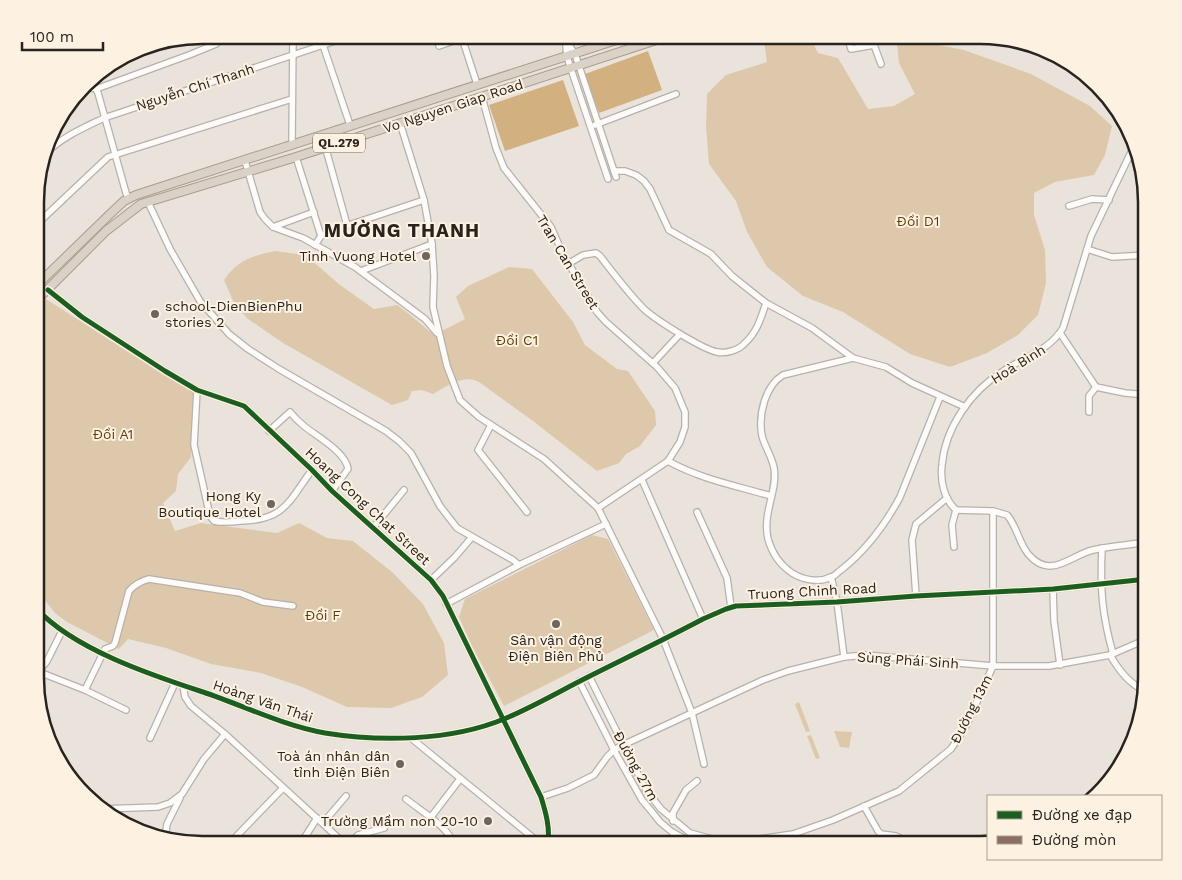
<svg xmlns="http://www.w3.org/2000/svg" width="1182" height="880" viewBox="0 0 1182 880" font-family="'Work Sans',sans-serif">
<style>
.green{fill:#dec8ab}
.water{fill:#d3b080}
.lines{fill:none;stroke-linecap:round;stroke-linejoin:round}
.minor-casing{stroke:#b6b1ab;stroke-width:8}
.highway-casing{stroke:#a89d8d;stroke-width:10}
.minor{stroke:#fcfbfa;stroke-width:5.5}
.highway{stroke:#dad2c6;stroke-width:8}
.quiet{stroke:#8d6e63;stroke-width:4;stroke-dasharray:8 4;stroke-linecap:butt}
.cycleway-casing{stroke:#fdf1e2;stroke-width:8}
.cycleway{stroke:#1b5e20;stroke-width:5}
.poi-dot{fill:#6b6660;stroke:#fdf1e2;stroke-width:2}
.labels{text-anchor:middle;stroke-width:4;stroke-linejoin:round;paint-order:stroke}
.shield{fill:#fdf1e2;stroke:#676158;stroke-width:1}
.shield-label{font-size:12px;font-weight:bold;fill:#27231d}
.street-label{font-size:14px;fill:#27231d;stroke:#fdf1e2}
.park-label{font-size:14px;fill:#5e3e09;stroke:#fdf1e2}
.poi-label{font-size:14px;fill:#27231d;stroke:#fdf1e2;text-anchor:end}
.district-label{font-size:19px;font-weight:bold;letter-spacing:1px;fill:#27231d;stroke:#fdf1e2}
.rim{fill:none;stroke:#27231d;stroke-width:2.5}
</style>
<rect width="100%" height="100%" fill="#eae3db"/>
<g class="green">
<path d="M763,35H809L818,53L838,58L868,109L894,106L915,94L899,63L896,35H927L939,45L964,50L1031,74L1090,106L1112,126L1105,155L1094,175L1055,182L1034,193V215L1045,250L1046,283L1038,315L1018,335L987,353L950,367L910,354L843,312L803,296L767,267L747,232L736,201L709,164L706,127L707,94L726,75L767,62Z"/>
<path d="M275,251L297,254L309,258L340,285L374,309L397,305L409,314L434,335L465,319L456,297L468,286L509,267L532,269L573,322L585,345L617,369L628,371L655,411L656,425L640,446L626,454L619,463L597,471L533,421L479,382C462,374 448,386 433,394L422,390L412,391L408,400L392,405L283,343L248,319L234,303L224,280C238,260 252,256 275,251Z"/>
<path d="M46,299L162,374L193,392L191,457L178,474L176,491L163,503L175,531L201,523L277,533L299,523L327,538L353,541L392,572L423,604L444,643L448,675L422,697L391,708L347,707L302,687L261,673L211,664L166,648L128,639L119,649L67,622L55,613L36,589V310Z"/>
<path d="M592,535L608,539L654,630L504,706L472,646L459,617L465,599Z"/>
<path d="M799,702L810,731L806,732L795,704Z"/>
<path d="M834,731L852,732L849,748L840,747Z"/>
<path d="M811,735L820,758L816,759L807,736Z"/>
</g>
<g class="water">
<path d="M648,51L662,90L599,113L585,74Z"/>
<path d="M563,80L579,126L505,151L489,105Z"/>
</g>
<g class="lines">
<defs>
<g id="minor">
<path d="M461,35L477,84"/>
<path d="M565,35L567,57L608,179"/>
<path d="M847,35L851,49L874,45L881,64"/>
<path d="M567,42L575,54L616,177"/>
<path d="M323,45L350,125"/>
<path d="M439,46L462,38"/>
<path d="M82,89L93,88L96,89L98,93L126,193L129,199"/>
<path d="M96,89L189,55L216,44L224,35"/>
<path d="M482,97L496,148L504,168L551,227L563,254L597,312L606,322L657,367L675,388L685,412V427L680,442L668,461L598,508"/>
<path d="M400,123L424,200L432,244L434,276L433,307L447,366L460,400L479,417L544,459L598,508L663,639L692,713L704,764"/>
<path d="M595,125L676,94"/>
<path d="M322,135L347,225"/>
<path d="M292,145L293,35"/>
<path d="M1134,146L1091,236L1063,328C1048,352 1023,357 1002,372C971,391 945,428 942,465C940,481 944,499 956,510L993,511L1007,515C1017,526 1019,544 1029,555C1051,580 1071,555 1093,550C1111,546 1129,545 1147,542"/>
<path d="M45,154C62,137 83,128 104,118L353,35"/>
<path d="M296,157L321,236"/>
<path d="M245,161L260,212L265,219L273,227L303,238L355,267L425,319L437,333"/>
<path d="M614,171H625L636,175L644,181L650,189L669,230L711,254L732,276L766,303L812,328L853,358L886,367L912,383L965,407"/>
<path d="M148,202L170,249L200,301L229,334L248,349L279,369L386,431L399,441L411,453L440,506L457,528L513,560L519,565"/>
<path d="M1069,206L1092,199L1109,200"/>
<path d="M36,225L108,157L292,99"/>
<path d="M273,227L314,212"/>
<path d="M315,245L321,236L331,231L424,200"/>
<path d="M1087,249L1112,257L1147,255"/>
<path d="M568,264L583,255L596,253L600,256C614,274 628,293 644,309C656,320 702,349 717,352C726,354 739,350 745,343C757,332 761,318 766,303"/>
<path d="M361,271L432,244"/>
<path d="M48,290L82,317L165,371L197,390L244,406L312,470L332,491L431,580L443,596L541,797C546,813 550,827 548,845"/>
<path d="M1060,333L1096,387L1125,393L1147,395"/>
<path d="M853,358L783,375C765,386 758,415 762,436C765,447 772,457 774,468C778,490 762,513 768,539C772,553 780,565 792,573C803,580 819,583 831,577C835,576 838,572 841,570C865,551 885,525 900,497L940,397"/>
<path d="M653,363L680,334"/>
<path d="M197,390L194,445L210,516L214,521C222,523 233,522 241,521C285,520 289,501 312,470"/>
<path d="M1089,412V396L1096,387"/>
<path d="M491,425L478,450L527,512"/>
<path d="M269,431L290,412C294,417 299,422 304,426C316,436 346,452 348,469L332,491"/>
<path d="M668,461C700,479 737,486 771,496"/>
<path d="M642,480L703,619"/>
<path d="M697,512L727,578L731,607"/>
<path d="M373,528L404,490"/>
<path d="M954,547L952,525L956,510"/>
<path d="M1102,548C1100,590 1102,614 1113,654"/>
<path d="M831,577L837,602L844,657"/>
<path d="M431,580L455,557L472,537"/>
<path d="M1053,589L1054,621L1060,665"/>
<path d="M916,596L912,540L916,524L947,498"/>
<path d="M446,604L519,565L606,524"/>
<path d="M36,608C73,649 151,675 203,692C242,705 284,726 325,733C380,742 451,741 504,719C533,707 560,691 588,677C626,658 665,639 703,619L726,609L736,606L837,602L916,596L1053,589L1147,579"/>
<path d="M1110,655C1120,672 1129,683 1146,692"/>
<path d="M39,672L85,690L126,710"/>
<path d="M35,676L47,661L62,631"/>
<path d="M589,676L646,790L661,809L690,833L716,840L739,842L793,834L833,820L899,791L951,749L966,726L993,666V511"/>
<path d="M579,681L614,750L642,800L652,812L660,822L672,832L692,843L702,845L714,841"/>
<path d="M183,686L185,697L191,706L225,734L346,845"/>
<path d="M85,690L105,649L113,646L115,643L129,591C135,584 141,581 149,579L240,593L263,602L293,606"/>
<path d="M150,738L175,683"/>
<path d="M411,738L542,845"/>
<path d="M541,797L568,788L594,775L607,757L614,750L623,745L763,680L788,671L844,657L865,655L993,666H1049L1110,655L1147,639"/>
<path d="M406,799C421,811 449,827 454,845"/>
<path d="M864,806L878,831L881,834L896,836L908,842L929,843L939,845"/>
<path d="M101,809L158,807L170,803L182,794L204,759L225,734"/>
<path d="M431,817L460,779"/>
<path d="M673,821V813L686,790L697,781"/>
<path d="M323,823L346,796"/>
<path d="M165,838L167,824L180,798"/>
<path d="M984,844L985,842"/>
<path d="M228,845L283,788"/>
<path d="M300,845L317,818"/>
<path d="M348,845L358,835L384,828"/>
</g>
<g id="highway">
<path d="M1034,45L1053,53"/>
<path d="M36,286L109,215L124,201L136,195L632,35"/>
<path d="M36,301L106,231L141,204L296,157L672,35"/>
</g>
</defs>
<use href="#minor" class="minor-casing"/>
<use href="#highway" class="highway-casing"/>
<use href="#minor" class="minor"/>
<use href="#highway" class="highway"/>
<path class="quiet" d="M565,35L566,41"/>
<defs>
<g id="cycleway">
<path d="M48,290L82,317L165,371L197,390L244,406L312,470L332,491L431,580L443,596L541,797C546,813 550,827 548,845"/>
<path d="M36,608C73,649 151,675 203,692C242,705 284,726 325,733C380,742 451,741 504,719C533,707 560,691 588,677C626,658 665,639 703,619L726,609L736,606L837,602L916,596L1053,589L1147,579"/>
</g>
</defs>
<use href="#cycleway" class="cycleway-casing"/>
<use href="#cycleway" class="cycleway"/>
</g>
<g class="poi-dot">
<circle cx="426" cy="256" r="5"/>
<circle cx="155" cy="314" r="5"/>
<circle cx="271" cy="504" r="5"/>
<circle cx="556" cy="624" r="5"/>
<circle cx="400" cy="764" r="5"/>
<circle cx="488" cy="821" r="5"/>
</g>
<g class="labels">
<rect class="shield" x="313" y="133.5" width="52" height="19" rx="4"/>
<g class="shield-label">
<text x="339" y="147">QL.279</text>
</g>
<g class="street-label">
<text transform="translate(195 87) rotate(-18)" y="5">Nguyễn Chí Thanh</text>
<text transform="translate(453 106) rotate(-18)" y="5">Vo Nguyen Giap Road</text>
<text transform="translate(568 262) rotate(59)" y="5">Tran Can Street</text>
<text transform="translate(1018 364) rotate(-32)" y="5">Hoà Bình</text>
<text transform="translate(368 506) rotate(43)" y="5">Hoang Cong Chat Street</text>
<text transform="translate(812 591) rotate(-3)" y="5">Truong Chinh Road</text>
<text transform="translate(908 660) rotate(4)" y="5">Sùng Phái Sinh</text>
<text transform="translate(263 701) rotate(19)" y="5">Hoàng Văn Thái</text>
<text transform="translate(971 709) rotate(-63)" y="5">Đường 13m</text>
<text transform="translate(636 766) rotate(61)" y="5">Đường 27m</text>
</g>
<g class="park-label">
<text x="918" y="226">Đồi D1</text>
<text x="517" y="345">Đồi C1</text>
<text x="113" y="439">Đồi A1</text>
<text x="323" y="620">Đồi F</text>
</g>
<g class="poi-label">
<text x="416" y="261">Tinh Vuong Hotel</text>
<text x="165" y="311" text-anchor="start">school-DienBienPhu<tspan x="165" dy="16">stories 2</tspan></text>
<text x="261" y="501">Hong Ky<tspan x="261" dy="16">Boutique Hotel</tspan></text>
<text x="556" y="645" text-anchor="middle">Sân vận động<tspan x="556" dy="16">Điện Biên Phủ</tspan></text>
<text x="390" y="761">Toà án nhân dân<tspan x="390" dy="16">tỉnh Điện Biên</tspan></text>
<text x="478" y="826">Trường Mầm non 20-10</text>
</g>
<g class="district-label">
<text x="402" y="237">MƯỜNG THANH</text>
</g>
</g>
<path d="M0 0H1182V880H0ZM202 44H980A158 158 0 0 1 1138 202V678A158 158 0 0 1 980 836H202A158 158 0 0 1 44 678V202A158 158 0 0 1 202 44Z" fill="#fdf1e2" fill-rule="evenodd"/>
<path class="rim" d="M202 44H980A158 158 0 0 1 1138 202V678A158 158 0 0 1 980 836H202A158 158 0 0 1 44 678V202A158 158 0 0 1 202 44Z"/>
<rect x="987" y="795" width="175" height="65" fill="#fdf1e2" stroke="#a79f93"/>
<rect x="997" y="811" width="25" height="8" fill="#1b5e20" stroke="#a79f93"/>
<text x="1032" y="820" font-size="15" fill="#27231d">Đường xe đạp</text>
<rect x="997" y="836" width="25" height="8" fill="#8d6e63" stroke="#a79f93"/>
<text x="1032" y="845" font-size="15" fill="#27231d">Đường mòn</text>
<path d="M22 42v8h81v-8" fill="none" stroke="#27231d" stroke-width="2.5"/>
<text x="30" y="42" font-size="15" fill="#27231d" stroke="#fdf1e2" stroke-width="4" paint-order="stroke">100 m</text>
</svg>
